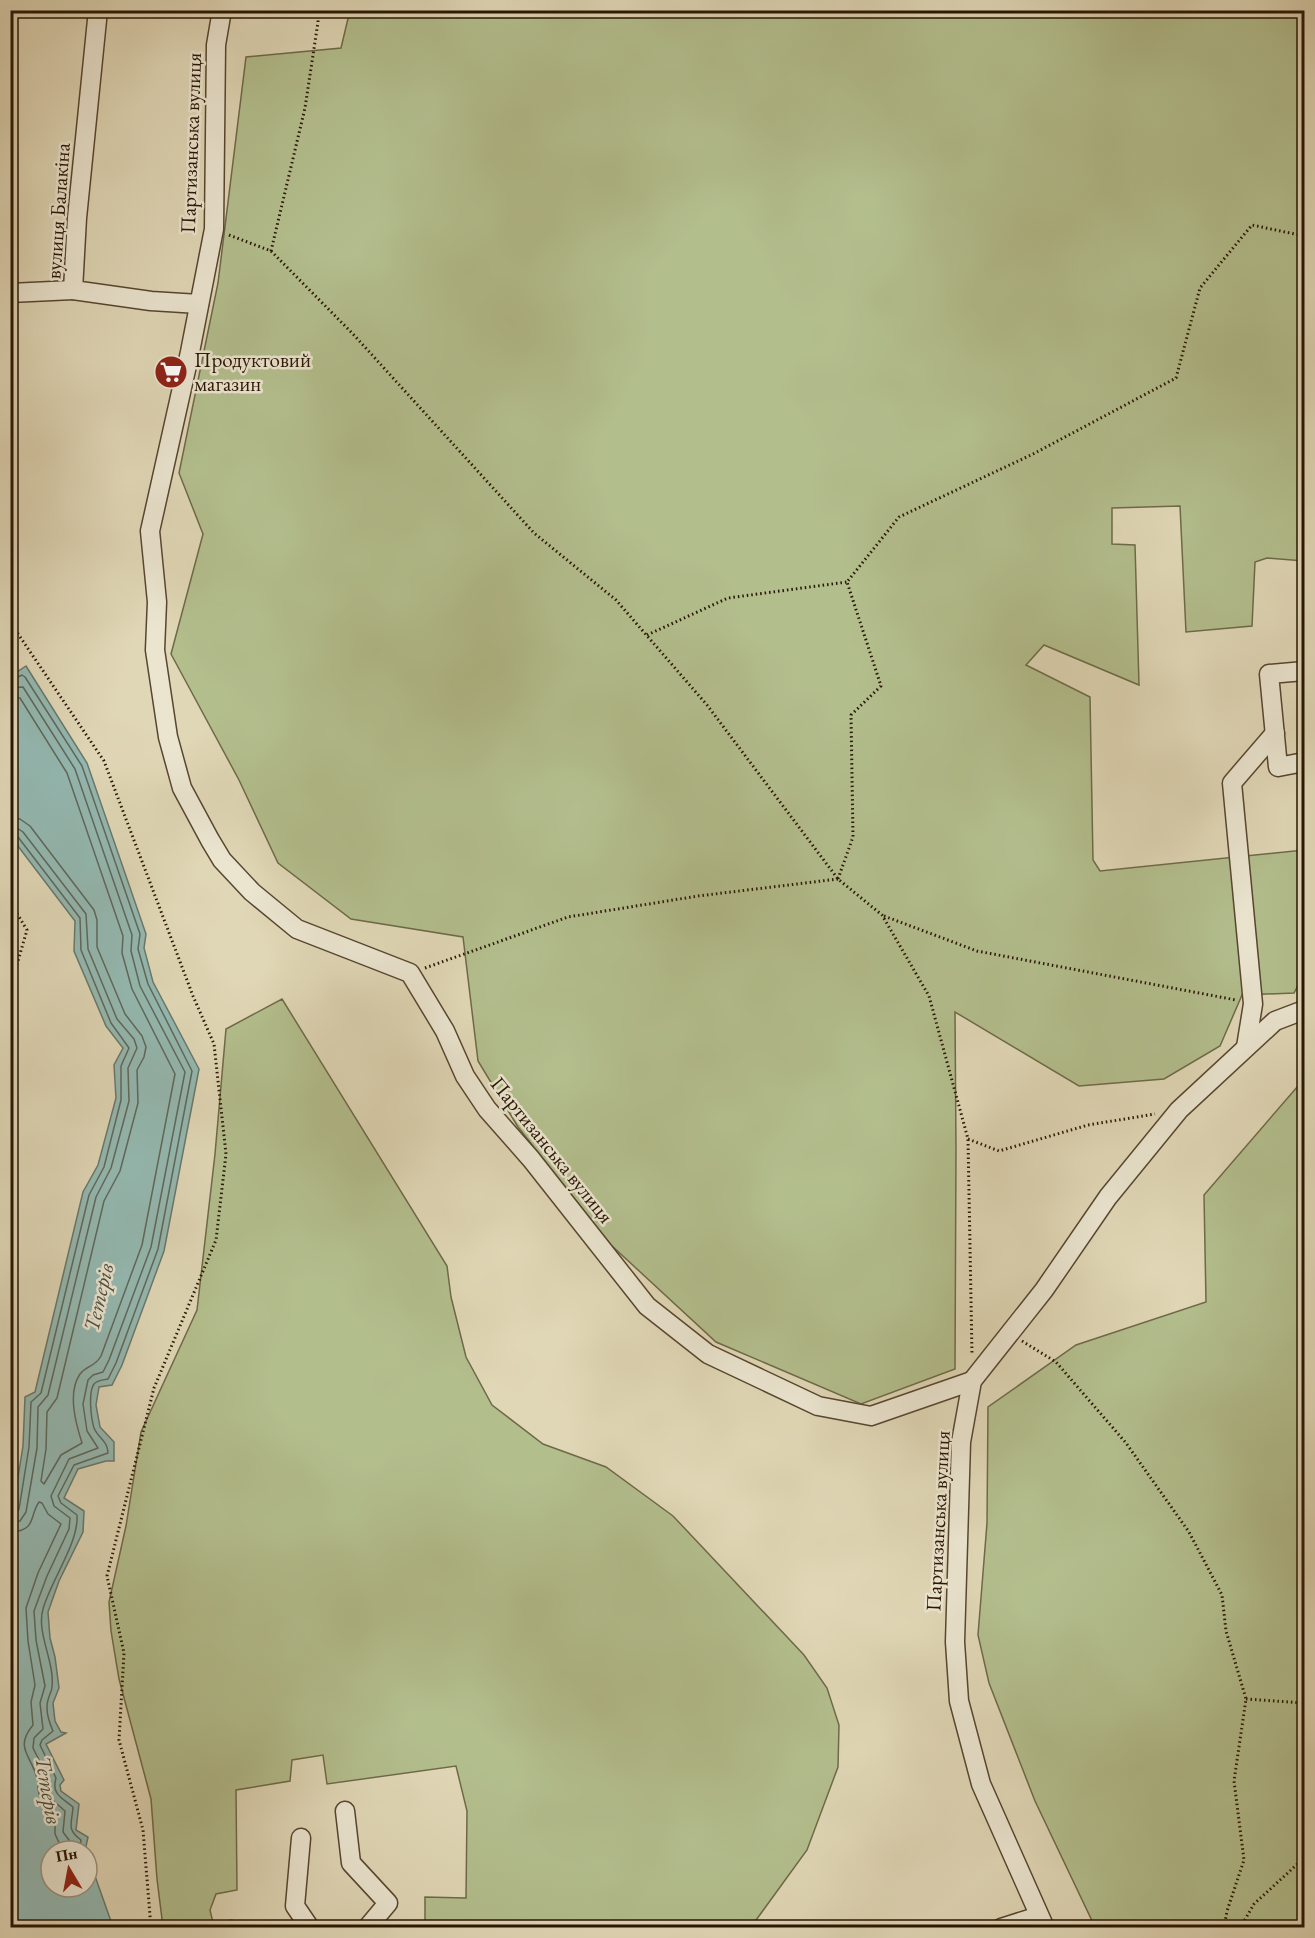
<svg xmlns="http://www.w3.org/2000/svg" width="1315" height="1938" viewBox="0 0 1315 1938" font-family="'EB Garamond',serif">
<style>
.green{fill:#b3be8d;stroke:#6e6a48;stroke-width:1.5}
.water{fill:#94b9b2;stroke:#69786c;stroke-width:1.5}
.lines{fill:none;stroke-linecap:round;stroke-linejoin:round}
.shore{stroke:#5e685b;stroke-width:1.5}
.minor-casing{stroke:#574630;stroke-width:21}
.path{stroke:#291604;stroke-width:3;stroke-dasharray:1.5 3;stroke-linecap:butt}
.minor{stroke:#ebe5d0;stroke-width:18}
.labels{text-anchor:middle;stroke-width:5;stroke-linejoin:round;paint-order:stroke}
.street-label{font-size:21px;fill:#291604;stroke:#ebe5d0}
.poi-label{font-size:21px;fill:#291604;stroke:#ebe5d0;text-anchor:start}
.water-label{font-size:22px;font-style:italic;fill:#4e4f41;stroke:#ebe5d0}
</style>
<rect width="100%" height="100%" fill="#e0d7b6"/>
<filter id="stains"><feTurbulence type="fractalNoise" baseFrequency=".00333" numOctaves="4"/><feColorMatrix values="0 0 0 0 .2 0 0 0 0 .09 0 0 0 0 .02 0 0 0 .5 -.17"/></filter>
<radialGradient id="worn" r=".72"><stop offset=".6" stop-color="#630" stop-opacity="0"/><stop offset="1" stop-color="#630" stop-opacity=".3"/></radialGradient>
<g class="green">
<path d="M350,10L1304,11V561L1267,558L1255,562L1252,626L1186,632L1180,506L1112,508V544L1135,545L1139,685L1044,645L1026,665L1090,697L1093,860L1100,871L1304,850V974L1294,993L1242,995L1220,1046L1164,1079L1079,1086L955,1012L956,1148L955,1369L861,1404L716,1342L611,1245L518,1127L478,1061L463,937L351,919L278,863L239,780L171,654L203,534L179,473L218,283L246,57L341,48Z"/>
<path d="M282,999L447,1266L451,1297L466,1357L492,1405L543,1444L606,1467L673,1516L804,1655L827,1688L839,1725L838,1767L807,1850L751,1927H425V1897L466,1898L467,1811L456,1766L327,1784L323,1755L292,1760L290,1781L236,1790L237,1890L216,1894L210,1910L213,1923L232,1920L234,1927H163L157,1879L151,1799L119,1679L111,1631L109,1602L126,1526L141,1432L197,1310L215,1154L226,1029Z"/>
<path d="M1304,1079V1927H1095L1035,1801L989,1683L978,1635L987,1523L988,1407L1076,1345L1206,1302L1204,1195Z"/>
</g>
<path class="water" d="M26,666L87,763L146,934L144,948L153,982L199,1069L164,1251L122,1365L112,1385L99,1387L96,1405L100,1427L114,1442V1461H106L78,1469L64,1498L84,1511L83,1532L59,1581L48,1612L50,1638L55,1657L59,1688L53,1703L55,1721L61,1732L66,1733L46,1744L64,1780L60,1785L61,1791L79,1804L76,1830L88,1837L85,1851H51V1887H87V1864L95,1876L113,1927H11L10,1527L23,1446L25,1397L35,1392L83,1192L98,1165L116,1098L114,1065L123,1048L106,1026L74,951L75,921L11,837V676Z"/>
<g class="lines">
<g class="shore">
<path d="M10,681L22,675L25,677L82,766L140,934L138,949L148,984L192,1071L158,1249L116,1363L108,1379C104,1380 97,1380 94,1384C88,1392 91,1418 94,1428C98,1438 108,1441 108,1453L74,1465L58,1496L61,1503L77,1515C79,1543 51,1580 43,1609C36,1633 55,1662 52,1687C52,1691 49,1695 48,1700C45,1710 49,1722 53,1731L42,1740L40,1745L56,1778C51,1794 62,1798 73,1807C72,1824 66,1829 81,1840L79,1851"/>
<path d="M10,688L23,687L75,769L132,935L131,951L140,986L185,1072L151,1247L109,1360L103,1372L93,1375L88,1380L83,1404L87,1431L98,1448L69,1459L51,1496L54,1506L70,1518L69,1529L47,1576L34,1611L36,1640L45,1686L40,1703L43,1729L34,1738L33,1748L48,1778L47,1786L49,1797L65,1811L63,1832L72,1844V1851"/>
<path d="M10,697L20,698L67,773L123,936L122,953L132,989L175,1074L142,1245L101,1356C95,1367 87,1365 80,1374C67,1393 76,1424 82,1443L61,1455L44,1484L41,1481L46,1449L47,1412L57,1398L104,1201L120,1171L138,1103L137,1070L144,1057L146,1047L142,1036L125,1014L97,947V920L94,910L30,826L20,819L10,818"/>
<path d="M10,827L17,828L23,832L86,914L88,949L117,1019L134,1039L137,1048L128,1068L129,1101L111,1168L96,1197L48,1395L38,1407L37,1448L26,1512L20,1521L10,1523"/>
<path d="M10,835L18,837L80,918L81,950L111,1023L129,1048L121,1066V1100L104,1167L89,1195L41,1393L31,1402L29,1447L19,1509L16,1514L10,1515"/>
<path d="M10,1532C37,1531 29,1516 39,1502L42,1503L48,1514L61,1524L38,1573L26,1608L28,1641L35,1685L31,1702L33,1725C14,1748 31,1755 37,1778C39,1781 38,1783 38,1787C39,1801 46,1806 55,1815V1834L63,1851"/>
</g>
<defs>
<g id="minor">
<path d="M98,10L77,218L73,290L151,301L199,304"/>
<path d="M222,10L216,45L214,229L190,352L150,531L157,602L155,650L168,737L182,788L210,840L222,860L252,892L297,929L410,973L445,1031L465,1076L487,1109L531,1159L647,1306L708,1354L818,1406L871,1416L972,1381"/>
<path d="M10,293L73,290"/>
<path d="M1304,671L1269,674L1278,767L1304,762"/>
<path d="M1246,1047L1253,1004L1232,783L1275,733"/>
<path d="M345,1811L351,1863L388,1903L367,1928"/>
<path d="M301,1838L295,1906L310,1928"/>
<path d="M1001,1928L1039,1916"/>
<path d="M1045,1928L981,1784L959,1701L955,1642L961,1442L972,1381L1044,1290L1108,1197L1179,1110L1275,1021L1304,1010"/>
</g>
</defs>
<use href="#minor" class="minor-casing"/>
<g class="path">
<path d="M229,235L271,251L353,334L534,533L616,600L707,705L838,879L882,915L929,996L968,1139L972,1354"/>
<path d="M271,251L305,108L318,22V10"/>
<path d="M10,622L104,761L193,996L214,1044L226,1154L216,1240L154,1388L107,1576L124,1653L119,1740L143,1830L151,1928"/>
<path d="M647,635L728,598L847,582"/>
<path d="M838,879L853,837L851,715L881,686L847,582L899,517L1033,454L1176,378L1200,288L1252,225L1304,236"/>
<path d="M10,902L27,930L10,988"/>
<path d="M884,916L977,951L1236,1000"/>
<path d="M425,968L568,917L698,896L838,879"/>
<path d="M968,1139L999,1151L1088,1125L1155,1114"/>
<path d="M1022,1341L1056,1362L1126,1443L1189,1532L1222,1595L1226,1631L1246,1699L1234,1781L1244,1860L1227,1911L1224,1928"/>
<path d="M1246,1699L1304,1703"/>
<path d="M1240,1928L1254,1904L1304,1858"/>
</g>
<use href="#minor" class="minor"/>
</g>
<defs>
<symbol id="supermarket-disc" viewBox="-11 -11 22 22"><circle r="9.5" fill="#8f2418" stroke="#ebe5d0"/><path d="M-6-5.5h2.5l.6 2H6L4.5 2H-2.5L-4.4-4H-6ZM-1.5 3.2a1.3 1.3 0 1 0 .1 0ZM3 3.2a1.3 1.3 0 1 0 .1 0Z" fill="#fff"/></symbol>
</defs>
<g fill-rule="evenodd">
<use href="#supermarket-disc" x="152" y="353" width="38" height="38"/>
</g>
<g class="labels">
<g class="street-label">
<text transform="translate(191 143) rotate(-88)" y="7">Партизанська вулиця</text>
<text transform="translate(58 211) rotate(-86)" y="7">вулиця Балакіна</text>
<text transform="translate(552 1150) rotate(51)" y="7">Партизанська вулиця</text>
<text transform="translate(938 1521) rotate(-87)" y="7">Партизанська вулиця</text>
</g>
<g class="poi-label">
<text x="194" y="367">Продуктовий<tspan x="194" dy="24">магазин</tspan></text>
</g>
<g class="water-label">
<text transform="translate(98 1297) rotate(-77)" y="8">Тетерів</text>
<text transform="translate(49 1790) rotate(80)" y="8">Тетерів</text>
</g>
</g>
<rect width="1315" height="1938" fill="none" stroke="#e0d7b6" stroke-width="36"/>
<rect x="12" y="12" width="1291" height="1914" fill="none" stroke="#291604" stroke-width="3"/>
<rect x="18" y="18" width="1279" height="1902" fill="none" stroke="#291604" stroke-width="1.5"/>
<g transform="translate(69 1869) rotate(350)"><circle r="28" fill="#ebe5d0" stroke="#9d927e" stroke-width="1.5"/>
<path d="M0-4.5L10 22L0 15L-10 22Z" fill="#8f2418"/>
<text y="-9" font-size="16" font-weight="bold" text-anchor="middle" fill="#291604">Пн</text>
</g>
<rect width="100%" height="100%" filter="url(#stains)"/>
<rect width="100%" height="100%" fill="url(#worn)"/>
</svg>
